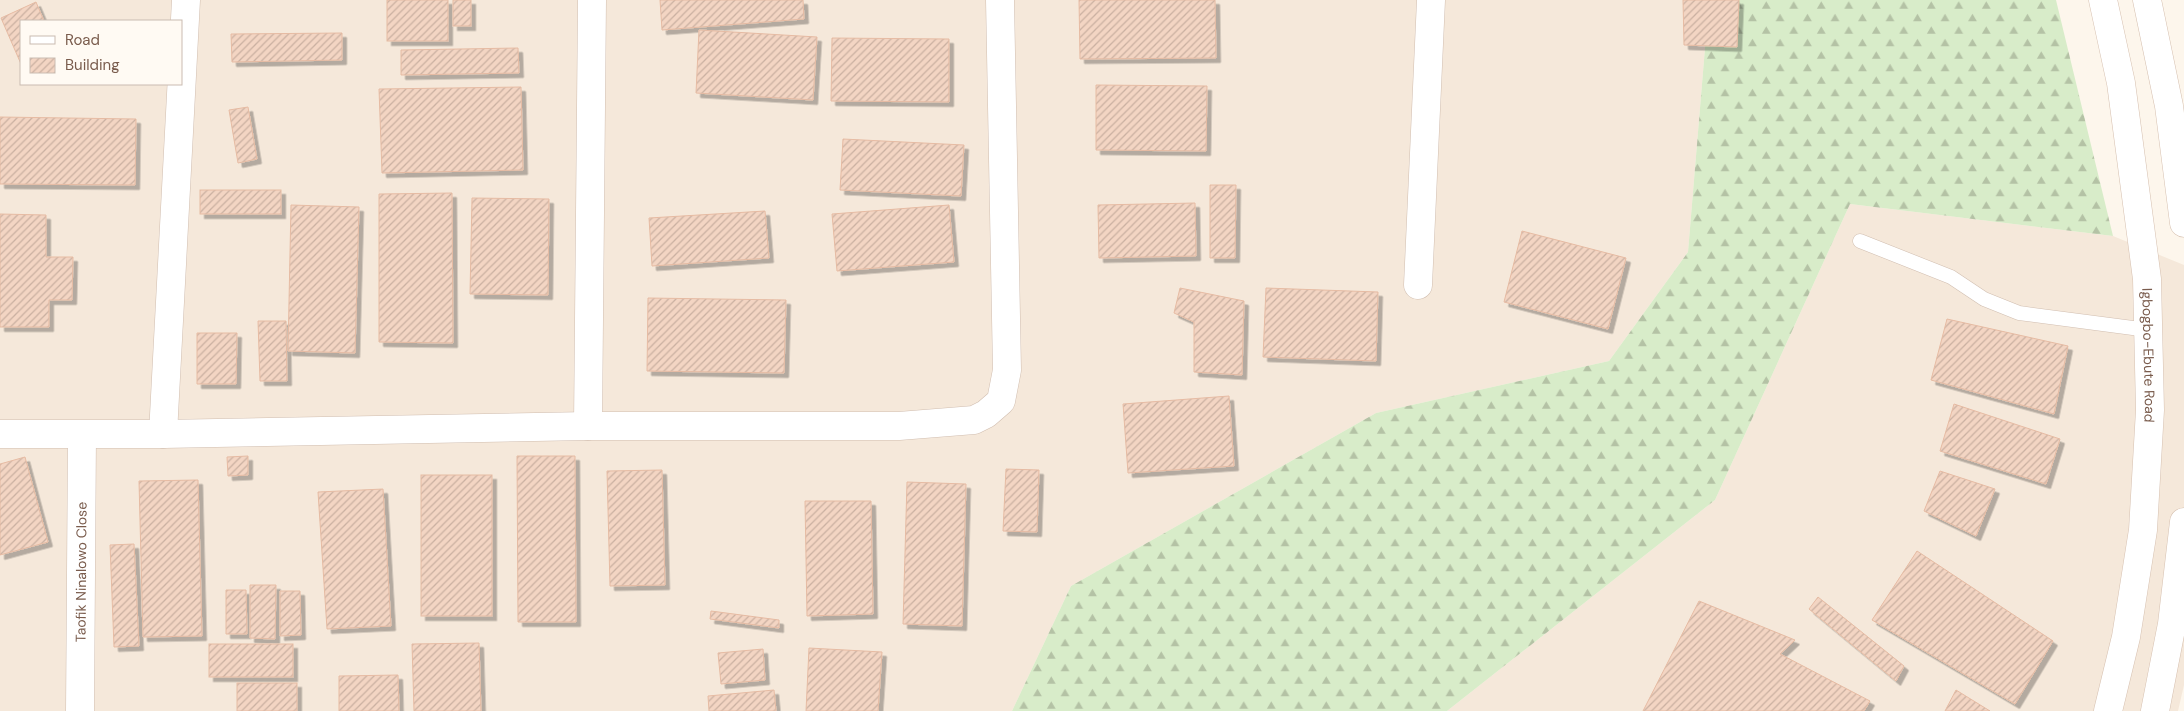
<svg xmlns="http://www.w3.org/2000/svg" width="2184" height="711" viewBox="0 0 2184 711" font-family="'DM Sans',sans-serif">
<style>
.residential{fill:#f5e8da;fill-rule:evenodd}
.forest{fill:url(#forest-firs)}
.building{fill:url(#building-hatch);stroke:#e6bba3;filter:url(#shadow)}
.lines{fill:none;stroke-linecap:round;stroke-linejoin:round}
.lane-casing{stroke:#d1beb0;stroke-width:15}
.street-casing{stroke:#d1beb0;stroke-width:29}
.secondary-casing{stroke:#d6c0b0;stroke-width:29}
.lane{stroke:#fff;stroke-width:14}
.street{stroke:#fff;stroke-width:28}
.secondary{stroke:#fff;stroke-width:28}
.labels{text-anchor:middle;stroke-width:5;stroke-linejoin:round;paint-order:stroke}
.street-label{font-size:14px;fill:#7a5c4d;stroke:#fffaf3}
</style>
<defs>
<pattern id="forest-firs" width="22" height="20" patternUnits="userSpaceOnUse" patternTransform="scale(1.25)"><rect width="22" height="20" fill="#d8ecc9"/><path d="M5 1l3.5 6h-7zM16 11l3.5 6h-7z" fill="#b4c2a5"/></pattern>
<pattern id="building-hatch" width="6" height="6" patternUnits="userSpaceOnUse" patternTransform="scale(1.25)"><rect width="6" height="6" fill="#f3d5c3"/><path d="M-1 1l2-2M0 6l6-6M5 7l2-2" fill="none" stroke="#cab0a1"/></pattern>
<filter id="shadow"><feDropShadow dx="4.5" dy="4.5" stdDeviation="0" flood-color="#0004"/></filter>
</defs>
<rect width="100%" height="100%" fill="#fdf6ec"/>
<g class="residential">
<path d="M0,0H1709L1688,252L1609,361L1376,413L1071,586L1012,711H0ZM21,21H181V84H21Z"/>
<path d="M1850,204L2113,236L2184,265V685L2178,711H1447L1715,500Z"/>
</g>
<path class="forest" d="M1709,0H2056L2113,236L1850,204L1715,500L1447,711H1012L1071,586L1376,413L1609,361L1688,252Z"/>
<g class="building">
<rect x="387" y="0" width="61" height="41"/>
<rect x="453" y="0" width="18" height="26"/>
<path d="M660,0H803L804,19L662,30Z"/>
<path d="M1079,0H1215L1216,58L1080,59Z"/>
<path d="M1683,0H1739L1737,47L1684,45Z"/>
<path d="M36,2L44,21H21V64L1,18Z"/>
<path d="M699,30L817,37L813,100L696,93Z"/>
<path d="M342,33V60L232,62L231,34Z"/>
<path d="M832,38L949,39V102L831,101Z"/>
<path d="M518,48L519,73L401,75V50Z"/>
<path d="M1096,85L1207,86L1206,151L1096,150Z"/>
<path d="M521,87L523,170L382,173L379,89Z"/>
<path d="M248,107L257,159L238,163L229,110Z"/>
<path d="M0,117L136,119L135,185L0,184Z"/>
<path d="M843,139L964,145L961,196L840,190Z"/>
<path d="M1210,185H1236L1235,258H1210Z"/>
<rect x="200" y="190" width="81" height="24"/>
<path d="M452,193L453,343L379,342V194Z"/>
<path d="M472,198L549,199L548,295L470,294Z"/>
<path d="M1195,203L1196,256L1099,258L1098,205Z"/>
<path d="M291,205L359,207L355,353L288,351Z"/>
<path d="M949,205L954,262L837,271L832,214Z"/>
<path d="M765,211L769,258L652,266L649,218Z"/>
<path d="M0,214L46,215V257H73L72,300H49V327H0Z"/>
<path d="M1522,231L1626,258L1608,329L1504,302Z"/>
<path d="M1180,288L1244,301L1242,375L1194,372V322L1174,313Z"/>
<path d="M1266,288L1378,292L1376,361L1263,357Z"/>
<path d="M648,298L786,300L784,373L647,371Z"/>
<path d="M1947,319L2068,346L2054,414L1931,380Z"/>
<path d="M258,321H286L287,381H260Z"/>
<path d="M197,333H237L236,384H197Z"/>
<path d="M1229,396L1234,466L1128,473L1123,404Z"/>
<path d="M1954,404L2060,439L2046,484L1940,451Z"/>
<path d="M248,456V475L228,476L227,457Z"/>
<path d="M517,456H575L576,622H518Z"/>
<path d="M25,457L48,542L0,555V464Z"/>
<path d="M1006,469L1039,470L1037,532L1003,531Z"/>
<path d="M662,470L665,585L610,586L607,471Z"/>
<path d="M1940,471L1995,489L1976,536L1924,511Z"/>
<rect x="421" y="475" width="71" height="141"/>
<path d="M198,480L202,636L143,637L139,481Z"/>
<path d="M907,482L966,484L962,626L903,624Z"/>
<path d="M383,489L391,626L327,629L318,492Z"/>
<path d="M805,501H871L873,614L807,616Z"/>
<path d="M134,544L139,646L114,647L110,545Z"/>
<path d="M1917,551L2053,641L2015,704L1872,620Z"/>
<path d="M250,585H276L275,639L250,638Z"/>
<path d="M226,590H246L247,634H226Z"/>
<path d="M280,591H300L301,635L280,636Z"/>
<path d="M1818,597L1904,666L1896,681L1809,609Z"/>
<path d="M1699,601L1795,640L1780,654L1870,701L1864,711H1643Z"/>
<path d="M711,611L779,620V628L710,619Z"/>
<path d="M479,643L481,711H414L412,644Z"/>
<rect x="209" y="644" width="84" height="33"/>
<path d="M809,648L882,652L878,711H806Z"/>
<path d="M763,649L765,680L721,684L718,653Z"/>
<path d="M398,675L399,711H339V676Z"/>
<rect x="237" y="683" width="60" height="28"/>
<path d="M774,690L776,711H709L708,696Z"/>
<path d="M1956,690L1990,711H1945Z"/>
</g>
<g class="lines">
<defs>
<path id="lane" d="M1860,241L1951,277L1984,299L2019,313L2148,330"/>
<g id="street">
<path d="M1418,285L1431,0"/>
<path d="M588,426L592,0"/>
<path d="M0,434H163L588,426H899L974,420L986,414L1001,401L1007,370L1000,0"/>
<path d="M163,434L186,0"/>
<path id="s1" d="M80,711L82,435"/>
</g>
<g id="secondary">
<path id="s2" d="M2103,0L2121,83L2147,279L2150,410L2143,530L2126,637L2108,711"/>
<path d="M2147,0L2169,106L2184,223"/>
<path d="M2155,711L2172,624L2184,522"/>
</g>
</defs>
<use href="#lane" class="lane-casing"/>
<use href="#street" class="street-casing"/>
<use href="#secondary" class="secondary-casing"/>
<use href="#lane" class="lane"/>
<use href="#street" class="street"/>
<use href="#secondary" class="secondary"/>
</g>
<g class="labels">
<g class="street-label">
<text dy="5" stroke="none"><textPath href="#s2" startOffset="359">Igbogbo-Ebute Road</textPath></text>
<text dy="5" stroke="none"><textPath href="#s1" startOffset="139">Taofik Ninalowo Close</textPath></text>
</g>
</g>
<rect x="20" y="20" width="162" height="65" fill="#fffaf3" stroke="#cabbb1"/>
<rect x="30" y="36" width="25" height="8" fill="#ffffff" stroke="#cabbb1"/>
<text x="65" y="45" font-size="15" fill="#7a5c4d">Road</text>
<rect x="30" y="58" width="25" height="15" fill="url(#building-hatch)" stroke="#cabbb1"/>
<text x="65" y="70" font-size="15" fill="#7a5c4d">Building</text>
</svg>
